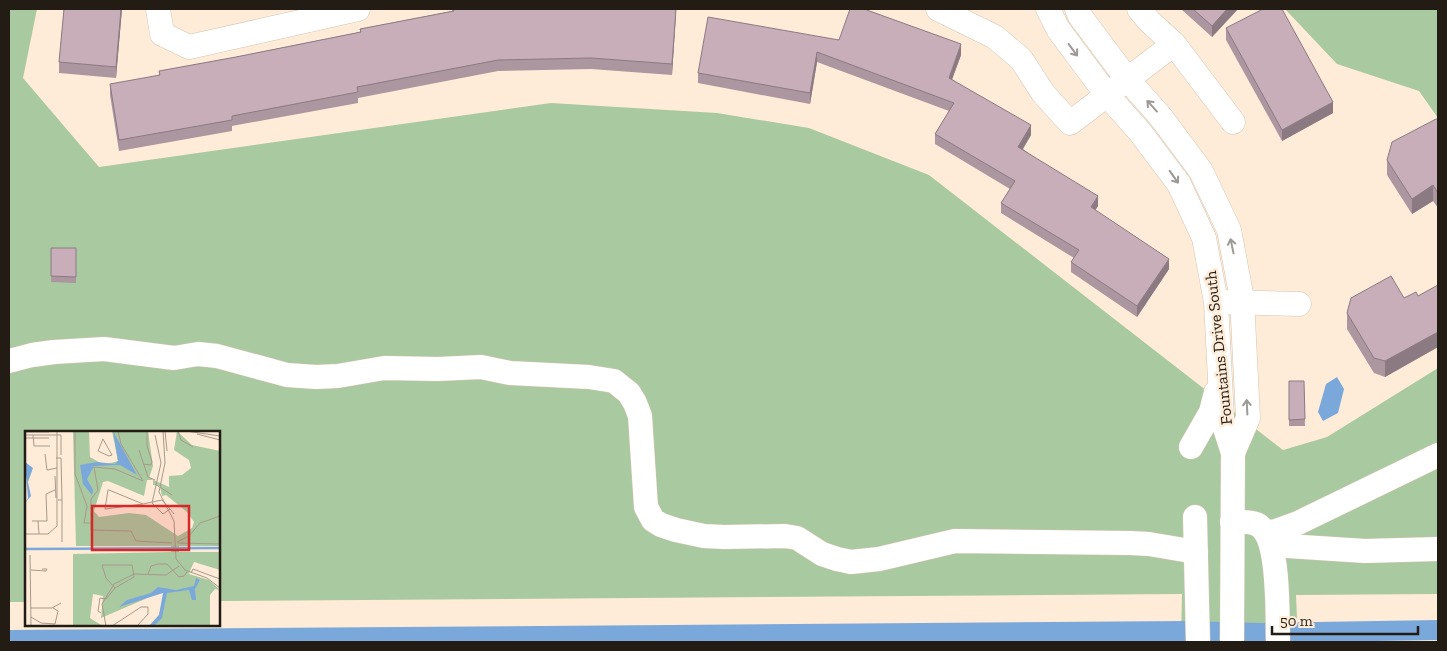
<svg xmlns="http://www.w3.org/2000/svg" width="1447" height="651" viewBox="0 0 1447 651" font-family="'Zilla Slab',serif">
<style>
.green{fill:#a9c9a0}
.water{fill:#7ba8da}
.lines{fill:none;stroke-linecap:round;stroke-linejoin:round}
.canal{stroke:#7ba8da;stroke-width:20}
.minor-casing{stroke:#d5c4b0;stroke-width:25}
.minor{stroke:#fff;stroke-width:24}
.wall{fill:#ac969f}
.shaded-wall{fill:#8c7a82}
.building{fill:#c8aeb9;stroke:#8c7a82}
.oneway{stroke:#9c9996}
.labels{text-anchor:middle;stroke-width:5;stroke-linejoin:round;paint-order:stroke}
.street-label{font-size:16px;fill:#221c15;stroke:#ffecd8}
.inset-river{fill:none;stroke:#7ba8da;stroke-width:2.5}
.inset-road{fill:none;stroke:#a7998a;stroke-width:1}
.view{fill:#d62828;fill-opacity:0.15;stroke:#d62828;stroke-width:2.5}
.inset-edge{fill:none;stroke:#221c15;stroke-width:2.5}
</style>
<rect width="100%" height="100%" fill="#ffecd8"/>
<g class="green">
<path d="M9,9H37L23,78L99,167L551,103L717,113L809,128L929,175L1283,450L1327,437L1438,368V594L1296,595L1298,642H1181L1182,594L219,601V432H26V602H9Z"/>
<path d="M1285,9H1438V118L1419,91L1337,64Z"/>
</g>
<path class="water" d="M1337,377L1344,389L1338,413L1323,421L1318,412L1326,384Z"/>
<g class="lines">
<path class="canal" d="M9,640L1184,631L1261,633L1438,630"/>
<defs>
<g id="minor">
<path d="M158,9L162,34L189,47L358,9"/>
<path d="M938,9L995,37L1021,59L1043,93L1070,123L1174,44L1233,122"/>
<path d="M1048,9L1058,29L1107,95L1140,132L1179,184L1204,238L1216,302L1222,419L1233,453L1232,642"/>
<path d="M1077,9L1080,16L1127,79L1160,116L1201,171L1229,230L1242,299L1248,418L1233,453"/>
<path d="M1139,9L1150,22L1174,44"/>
<path d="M1228,302L1299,304"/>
<path d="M9,361L32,355L54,352L104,349L174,358L198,354L217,356L287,375L316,377L338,376L384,368L438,369L481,367L510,373L589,377L614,381L629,393L635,403L640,416L646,507L653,520L661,525L676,530L704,536L724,537L785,536L797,538L822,554L837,559L851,562L879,559L955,541L1130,543L1149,544L1196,552"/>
<path d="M1191,447L1211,412L1216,392"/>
<path d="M1195,517L1198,642"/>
<path d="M1232,522C1239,522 1249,521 1256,524C1281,534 1277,618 1278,642"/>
<path d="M1266,533L1276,531L1298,523L1438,455"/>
<path d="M1272,545L1365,551L1438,549"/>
</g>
</defs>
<use href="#minor" class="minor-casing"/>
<use href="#minor" class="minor"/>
</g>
<g class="wall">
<path d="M64,9H122L116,78L59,73V62Z"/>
<path d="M452,9H676L672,75L591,69L498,71L358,98V103L232,126V131L119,151L110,95V84L159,76V71L236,57L360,32V29L452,11Z"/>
<path d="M1181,9H1238L1212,37Z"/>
<path d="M1226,28L1333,113L1282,141L1226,40Z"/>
<path d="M839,40L961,55L952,79L1031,135L1023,149L1098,206L1095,210L1169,269L1137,317L1071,272V262L1074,258L1001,213V203L1010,189L935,144V134L949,111L817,62L810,104L698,83V73Z"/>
<path d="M1438,119V208L1433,201L1412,214L1387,175V160Z"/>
<path d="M51,248H76V283L51,282Z"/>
<path d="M1438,285V347L1385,377L1374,373L1347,329V313L1404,298L1418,296Z"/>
<path d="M1289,381H1304L1305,426H1289Z"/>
</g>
<g class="shaded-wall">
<path d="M121,9H122L116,78V67Z"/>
<path d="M676,9V15L672,75V64Z"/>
<path d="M1227,9H1238L1212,37V26Z"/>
<path d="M961,44V55L949,88V78Z"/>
<path d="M817,52V62L810,104V93Z"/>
<path d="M1333,102V113L1282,141V130Z"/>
<path d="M1031,125V135L1018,157V147Z"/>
<path d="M1433,185V201L1412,214V199Z"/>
<path d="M1098,196V206L1091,217V207Z"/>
<path d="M1169,259V269L1137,317V306Z"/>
<path d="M1438,332V347L1385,377V361Z"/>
</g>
<g class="building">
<path d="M64,9H121L116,67L59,62Z"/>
<path d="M453,9H676L672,64L591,58L498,60L357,87L358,92L232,116V120L119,140L110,84L160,75L159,71L236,57L361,32L360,29L454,11Z"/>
<path d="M850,9H864L961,44L949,78L1031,125L1018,147L1098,196L1091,207L1169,259L1137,306L1071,262L1079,250L1001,203L1015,181L935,134L954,103L817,52L810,93L698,73L708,17L839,40Z"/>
<path d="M1193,9H1227L1212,26Z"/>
<path d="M1263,9H1282L1333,102L1282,130L1226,28Z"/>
<path d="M1436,119H1438V193L1433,185L1412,199L1387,160L1392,142Z"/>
<path d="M51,248H76V277L51,276Z"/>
<path d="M1391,276L1404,298L1416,292L1418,296L1438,285V332L1385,361L1374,358L1347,313L1351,298Z"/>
<path d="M1289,381H1304L1305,419L1289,420Z"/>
</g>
<defs><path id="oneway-shaft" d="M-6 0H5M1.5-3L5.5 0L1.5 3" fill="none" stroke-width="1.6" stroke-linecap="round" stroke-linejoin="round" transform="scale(1.25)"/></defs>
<g class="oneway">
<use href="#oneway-shaft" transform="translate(1073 50) rotate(54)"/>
<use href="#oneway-shaft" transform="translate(1152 106) rotate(-132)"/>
<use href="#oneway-shaft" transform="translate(1174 177) rotate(55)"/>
<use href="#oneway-shaft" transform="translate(1232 246) rotate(-102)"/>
<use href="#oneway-shaft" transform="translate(1247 407) rotate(-93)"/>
</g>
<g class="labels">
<g class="street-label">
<text transform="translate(1218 348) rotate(-96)" y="6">Fountains Drive South</text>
</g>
</g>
<g transform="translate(25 431)">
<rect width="195" height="195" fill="#ffecd8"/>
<path d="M48,0H64L65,26L79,34L93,30L87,0H123L128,35L124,47L144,56V45L157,44L166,37L164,29L149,19L152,0L167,14L195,20V115H154V121H195V139L169,131L165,140L164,143L184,149L195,159L190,158L185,164V195H124L134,184L138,167V162H134L76,187L78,165L68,163L65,187L76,194L48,195V123L146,121V115H51ZM122,49H128V54L135,55L137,65L141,64L162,81L169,91L167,97L153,105L121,84L104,82L74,86L69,80L78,51L83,50L119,65Z" fill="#a9c9a0" fill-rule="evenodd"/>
<path d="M88,0L112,44L95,34L69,35L62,48L68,59L67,64L58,53L55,34L72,31L90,33L93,30ZM0,31L8,37L3,51L6,65L0,72L3,67ZM171,147L175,149L170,158L171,169H167L164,159L142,162L137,187L129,195H124L134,184L138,162L94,176L102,169L126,162L133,156L151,159L169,155Z" fill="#7ba8da"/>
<path class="inset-river" d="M0,118L195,117"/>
<path class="inset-road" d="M50,0V43L62,75L59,92H67M93,0L96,13L118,50L90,38L69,36L73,59L66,68V99L106,100L111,110L147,112M138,0L140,32L134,61L149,90L151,128L160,139L182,147L195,157M140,0L142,20M153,0L156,9L168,16M161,0L195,5M0,1H24M172,3L195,9M0,4H36V24M8,4L9,15H25M130,4L136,32L127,72L138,83L145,78L149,83M0,7H24M78,8L87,24L84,25L73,20ZM114,19L123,46L130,49M20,23L22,39L32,37M31,27H36L37,69H33M118,33L126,34L127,31L122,15V0M30,45L31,67M130,53L147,64M83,59H84L118,73L80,78ZM118,73L137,69L145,78M7,90H13L14,103M13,90H22L21,63L30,59M0,103H23L32,95V0M37,111V69M152,111L164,105L175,92L195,85M153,112L195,113M5,124L6,195M6,139L21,140L22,138H17M166,142L168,138L195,148M123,143L126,135L133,133H142L154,146L159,145L162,141M6,177H27L36,172M76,182L73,180L75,167L81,168L90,157L109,146L107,134H77L81,147L90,157M6,186L16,192L30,193L33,180L28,177M81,195L77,173L89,153L109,143L141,144L154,135M87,195L116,176H123V183L112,195"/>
<path class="view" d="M67,75H164V119H67Z"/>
<rect width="195" height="195" class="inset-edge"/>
</g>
<rect width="1447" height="651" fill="none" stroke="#221c15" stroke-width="20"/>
<path d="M1272 626v8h146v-8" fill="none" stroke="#221c15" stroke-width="2.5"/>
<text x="1280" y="626" font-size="15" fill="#221c15" stroke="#ffecd8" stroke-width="4" paint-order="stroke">50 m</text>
</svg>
